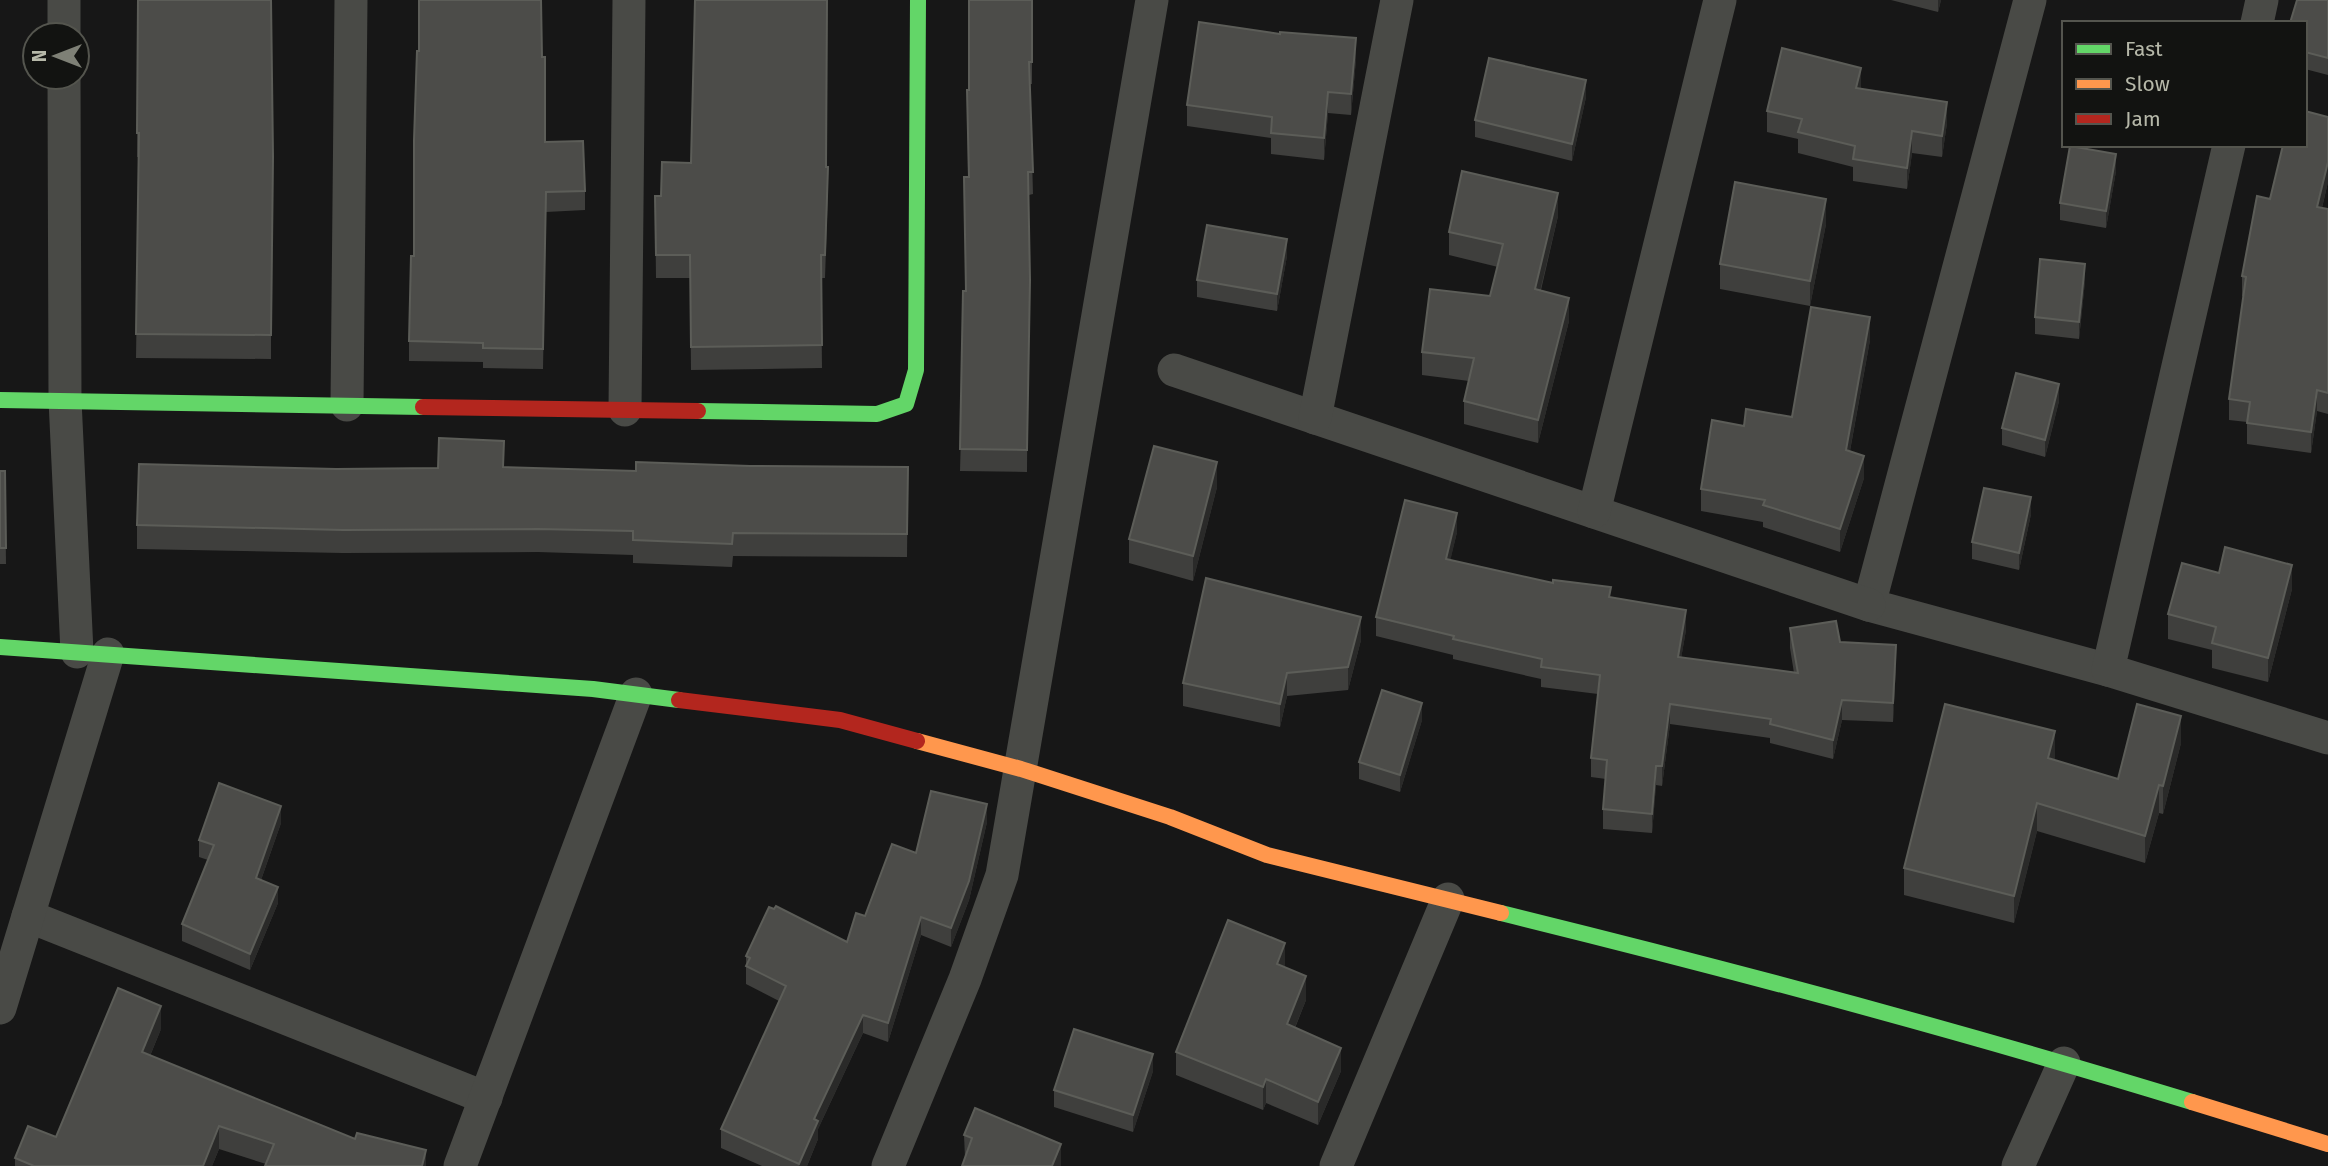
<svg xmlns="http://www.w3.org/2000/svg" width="2328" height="1166" viewBox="0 0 2328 1166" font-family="'Fira Sans',sans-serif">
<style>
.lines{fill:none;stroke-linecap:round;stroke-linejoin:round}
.street{stroke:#494a46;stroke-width:33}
.fast{stroke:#63d668;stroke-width:16}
.slow{stroke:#ff974d;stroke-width:16}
.jam{stroke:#b3261e;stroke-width:16}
.wall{fill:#3f3f3d}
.shaded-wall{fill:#2a2a29}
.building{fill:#4c4c49;stroke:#5c5d58;stroke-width:2}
</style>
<rect width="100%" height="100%" fill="#171717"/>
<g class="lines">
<g class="street">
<path d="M64,0V35"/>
<path d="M2030,0L1869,605L2108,670"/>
<path d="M2257,23L2262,0"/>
<path d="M64,77L65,400L77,652"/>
<path d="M2229,145L2108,670L2328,738"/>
<path d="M1174,370L1869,605"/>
<path d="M347,405L351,0"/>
<path d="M625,410L629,0"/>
<path d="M1315,418L1397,0"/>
<path d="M1594,512L1720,0"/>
<path d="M28,916L486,1098"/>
<path d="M0,1008L108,654"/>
<path d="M460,1166L636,694"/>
<path d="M888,1166L965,979L1002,875L1152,0"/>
<path d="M1336,1166L1448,899"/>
<path d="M2018,1166L2064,1063"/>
</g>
<g class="fast">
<path d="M0,400L423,407"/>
<path d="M698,411L877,414L906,404L916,370L918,0"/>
<path d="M0,647L593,689L679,700"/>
<path d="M1501,913C1733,970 1964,1032 2192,1102"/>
</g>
<g class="slow">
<path d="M917,741L1021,769L1170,817L1267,855L1501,913"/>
<path d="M2192,1102L2328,1144"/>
</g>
<g class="jam">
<path d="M423,407L698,411"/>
<path d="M679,700L840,720L917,741"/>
</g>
</g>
<g class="wall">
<path d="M271,0V359L136,358L139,157H137V133Z"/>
<path d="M1032,0V84H1030L1033,194L1029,195L1027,472L960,471L968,177L967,90H969Z"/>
<path d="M1891,0H1941L1938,12Z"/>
<path d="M2328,0V75L2305,69V23Z"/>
<path d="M419,51L542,57L545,142L585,191V210L546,212L543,369L483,368V362L409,361V341L414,256Z"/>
<path d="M1356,59L1351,115L1328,113L1324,160L1271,154V138L1187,126V105Z"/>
<path d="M1861,88L1947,123L1942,157L1912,153L1907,189L1853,181V167L1798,153V139L1767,132V111Z"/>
<path d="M1586,97L1572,161L1475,137V120Z"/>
<path d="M2328,117V182L2322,208L2328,209V414L2317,411L2311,453L2247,444V422L2229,420V399L2244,297L2242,296V276L2270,199Z"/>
<path d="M826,167L828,190L825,278H821L822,368L691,370L690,278H656L655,196H661Z"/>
<path d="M2116,171L2106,228L2060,220V203Z"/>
<path d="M1558,216L1541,290L1569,321L1538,443L1464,424V401L1469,381L1422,375V352L1490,296L1498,267L1449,255V232Z"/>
<path d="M1826,224L1810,306L1720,289V264Z"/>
<path d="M1287,256L1277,311L1197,297V280Z"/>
<path d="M2085,281L2079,339L2035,334V317Z"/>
<path d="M1870,340L1850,451L1864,478L1840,552L1763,527V522L1701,511V489L1744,426L1792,417Z"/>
<path d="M2059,401L2045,457L2002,445V428Z"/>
<path d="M750,466L908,467L907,557L733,556L732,567L633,563V555L538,552L343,553L137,549V525L336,469L504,467L636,471Z"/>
<path d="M0,471H5L6,564H0Z"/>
<path d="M1217,487L1193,581L1129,563V539Z"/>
<path d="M2031,514L2019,570L1972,559V542Z"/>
<path d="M1457,532L1450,560L1611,597L1686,630L1681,658L1794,673L1790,648V628L1840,642L1896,665L1893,722L1842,720L1833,759L1770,743V738L1670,724L1662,786L1656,785L1652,833L1603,829V809L1606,779L1591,777V758L1598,694L1541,687V679L1453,659V655L1376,636V617Z"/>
<path d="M2219,573L2292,589L2268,682L2212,668V650L2168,639V614Z"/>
<path d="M1361,640L1348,690L1287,696L1280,727L1183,706V683Z"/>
<path d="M1422,720L1400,792L1359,779V762Z"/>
<path d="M2181,743L2163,814L2159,813L2145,863L2037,831L2014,923L1904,895V868L2055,758L2054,760L2118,779Z"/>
<path d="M987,822L969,900L951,947L921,935L888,1042L863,1033L818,1129V1139L807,1166H762L721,1148V1129L779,1001L746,984V956L847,942L865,916L916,853Z"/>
<path d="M281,823L261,880L278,903L250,970L182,941V924L208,860L199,857V840Z"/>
<path d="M1285,966V967L1306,1000L1295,1028L1341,1071L1318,1125L1266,1103L1263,1110L1176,1075V1052Z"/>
<path d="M161,1029L150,1056L355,1139L426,1166L266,1164L219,1149L212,1166H15V1158L56,1137Z"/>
<path d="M1153,1071L1133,1132L1054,1107V1090Z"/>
<path d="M964,1135L1061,1166L965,1158Z"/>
</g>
<g class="shaded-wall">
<path d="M1938,0H1941L1938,12Z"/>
<path d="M1356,38V59L1351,115V94Z"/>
<path d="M1861,68V89L1856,88Z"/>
<path d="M1586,80V97L1572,161V144Z"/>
<path d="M1328,92V113L1324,160V138Z"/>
<path d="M1947,102V123L1942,157V136Z"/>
<path d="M1912,131V153L1907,189V168Z"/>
<path d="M2116,154V171L2106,228V211Z"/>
<path d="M2328,162V182L2317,228V207Z"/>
<path d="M1558,193V216L1535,312V289Z"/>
<path d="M1826,199V224L1810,306V281Z"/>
<path d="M1287,239V256L1277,311V294Z"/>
<path d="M2085,264V281L2079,339V322Z"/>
<path d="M1569,298V321L1538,443V420Z"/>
<path d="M1870,317V340L1846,472V450Z"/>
<path d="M2059,384V401L2045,457V440Z"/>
<path d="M2317,390V411L2311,453V432Z"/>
<path d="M1864,456V478L1840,552V529Z"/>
<path d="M1217,462V487L1193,581V556Z"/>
<path d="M2031,497V514L2019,570V553Z"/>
<path d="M1457,513V532L1446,579V559Z"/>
<path d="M2292,565V589L2268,682V658Z"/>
<path d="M1686,610V630L1678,677V657Z"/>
<path d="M1361,617V640L1348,690V667Z"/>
<path d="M1896,645V665L1893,722V703Z"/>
<path d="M1287,673V696L1280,727V704Z"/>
<path d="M1842,700V720L1833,759V740Z"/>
<path d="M1422,703V720L1400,792V775Z"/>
<path d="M1670,704V724L1662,786V766Z"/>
<path d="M2181,716V743L2163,814V786Z"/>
<path d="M2055,731V758L2048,786V758Z"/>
<path d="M1656,766V785L1652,833V814Z"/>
<path d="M2159,785V813L2145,863V836Z"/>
<path d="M2037,803V831L2014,923V896Z"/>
<path d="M987,804V822L969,900L951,947V928Z"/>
<path d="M281,806V823L256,894V878Z"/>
<path d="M278,887V903L250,970V954Z"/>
<path d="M921,917V935L888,1042V1023Z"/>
<path d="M1285,943V966L1277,987V964Z"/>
<path d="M1306,976V1000L1287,1047V1024Z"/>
<path d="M161,1006V1029L142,1075V1052Z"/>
<path d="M863,1015V1033L818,1129V1139L807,1166H799L814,1119Z"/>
<path d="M1341,1048V1071L1318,1125V1102Z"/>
<path d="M1153,1054V1071L1133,1132V1115Z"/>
<path d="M1266,1079V1103L1263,1110V1087Z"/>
<path d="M219,1126V1149L212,1166H203Z"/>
<path d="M1061,1144V1166H1052Z"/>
<path d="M426,1150V1166H422Z"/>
</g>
<g class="building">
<path d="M138,0H271L273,157L271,335L136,334L139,133H137Z"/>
<path d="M419,0H541L542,57H545V142L583,141L585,191L546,192L543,349L483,348V343L409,341L411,256H414V140L417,51H419Z"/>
<path d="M695,0H827L826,167H828L825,255H821L822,345L691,347L690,255H656L655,196H661L662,162L691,163Z"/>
<path d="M969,0H1032V62H1029L1033,172H1028L1030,280L1027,450L960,449L963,291H966L964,177H969L967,90H969Z"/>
<path d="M2297,0H2328V58L2305,52V23H2290Z"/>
<path d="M1199,22L1280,34V32L1356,38L1351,94L1328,92L1324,138L1271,133L1272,117L1187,105Z"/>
<path d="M1782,48L1861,68L1856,88L1947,102L1942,136L1912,131L1907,168L1853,159L1855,146L1798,132L1802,119L1767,111Z"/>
<path d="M1489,58L1586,80L1572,144L1475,120Z"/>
<path d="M2305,111L2328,117V162L2317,207L2328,209V393L2317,390L2311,432L2247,423L2250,402L2229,399L2246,277L2242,276L2257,196L2270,199L2283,145H2305Z"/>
<path d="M2070,146L2116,154L2106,211L2060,203Z"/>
<path d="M1462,171L1558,193L1535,289L1569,298L1538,420L1464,401L1474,358L1422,352L1430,289L1490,296L1503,244L1449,232Z"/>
<path d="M1735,182L1826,199L1810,281L1720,264Z"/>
<path d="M1207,225L1287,239L1277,294L1197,280Z"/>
<path d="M2040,259L2085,264L2079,322L2035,317Z"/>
<path d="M1811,307L1870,317L1846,450L1864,456L1840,529L1763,505L1765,500L1701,489L1712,420L1744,426L1746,409L1792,417Z"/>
<path d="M2016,373L2059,384L2045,440L2002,428Z"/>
<path d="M439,438L504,441L503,467L636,471V462L750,466L908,467L907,534L733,533L732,544L633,540V531L538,529L343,530L137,525L139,464L336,469L438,468Z"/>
<path d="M1154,446L1217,462L1193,556L1129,539Z"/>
<path d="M0,471H5L6,548H0Z"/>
<path d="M1984,488L2031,497L2019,553L1972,542Z"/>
<path d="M1405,500L1457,513L1446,559L1553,583V580L1611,587L1609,597L1686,610L1678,657L1798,673L1790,628L1836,621L1840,642L1896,645L1893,703L1842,700L1833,740L1770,724L1771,719L1670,704L1662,766H1656L1652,814L1603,809L1607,760L1591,758L1600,675L1541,667L1542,659L1453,639L1454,636L1376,617Z"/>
<path d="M2225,547L2292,565L2268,658L2212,643L2216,627L2168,614L2182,563L2219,573Z"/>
<path d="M1206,578L1361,617L1348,667L1287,673L1280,704L1183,683Z"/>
<path d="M1382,690L1422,703L1400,775L1359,762Z"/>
<path d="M1945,704L2055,731L2048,758L2118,779L2137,704L2181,716L2163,786L2159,785L2145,836L2037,803L2014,896L1904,868Z"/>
<path d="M219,783L281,806L256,878L278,887L250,954L182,924L214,845L199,840Z"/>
<path d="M931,791L987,804L969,881L951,928L921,917L888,1023L863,1015L814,1119L818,1121L799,1164L721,1129L786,986L746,966L750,958L746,956L769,907L774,909L776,906L847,942L856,913L865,916L892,844L916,853Z"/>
<path d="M1228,920L1285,943L1277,964L1306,976L1287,1024L1341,1048L1318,1102L1266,1079L1263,1087L1176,1052Z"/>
<path d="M118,988L161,1006L142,1052L355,1139L357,1133L426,1150L422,1166H265L274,1144L219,1126L203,1166H34L15,1158L28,1126L56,1137Z"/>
<path d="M1074,1029L1153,1054L1133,1115L1054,1090Z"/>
<path d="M975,1108L1061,1144L1052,1166H962L972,1138L964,1135Z"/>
</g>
<rect x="2062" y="21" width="245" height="126" fill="#121311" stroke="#54554e" stroke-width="2"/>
<rect x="2076" y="44" width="35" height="10" fill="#63d668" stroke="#54554e" stroke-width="2"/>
<text x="2125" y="56" font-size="21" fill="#b6b8a9">Fast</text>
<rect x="2076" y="79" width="35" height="10" fill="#ff974d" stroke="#54554e" stroke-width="2"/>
<text x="2125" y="91" font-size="21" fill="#b6b8a9">Slow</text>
<rect x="2076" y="114" width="35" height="10" fill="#b3261e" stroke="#54554e" stroke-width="2"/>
<text x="2125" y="126" font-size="21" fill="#b6b8a9">Jam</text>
<g transform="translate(56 56) rotate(270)"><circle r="33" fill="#121311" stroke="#54554e" stroke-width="2"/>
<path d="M0-5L12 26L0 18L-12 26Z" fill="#7e8076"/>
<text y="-10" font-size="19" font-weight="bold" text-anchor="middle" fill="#b6b8a9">N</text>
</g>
</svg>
